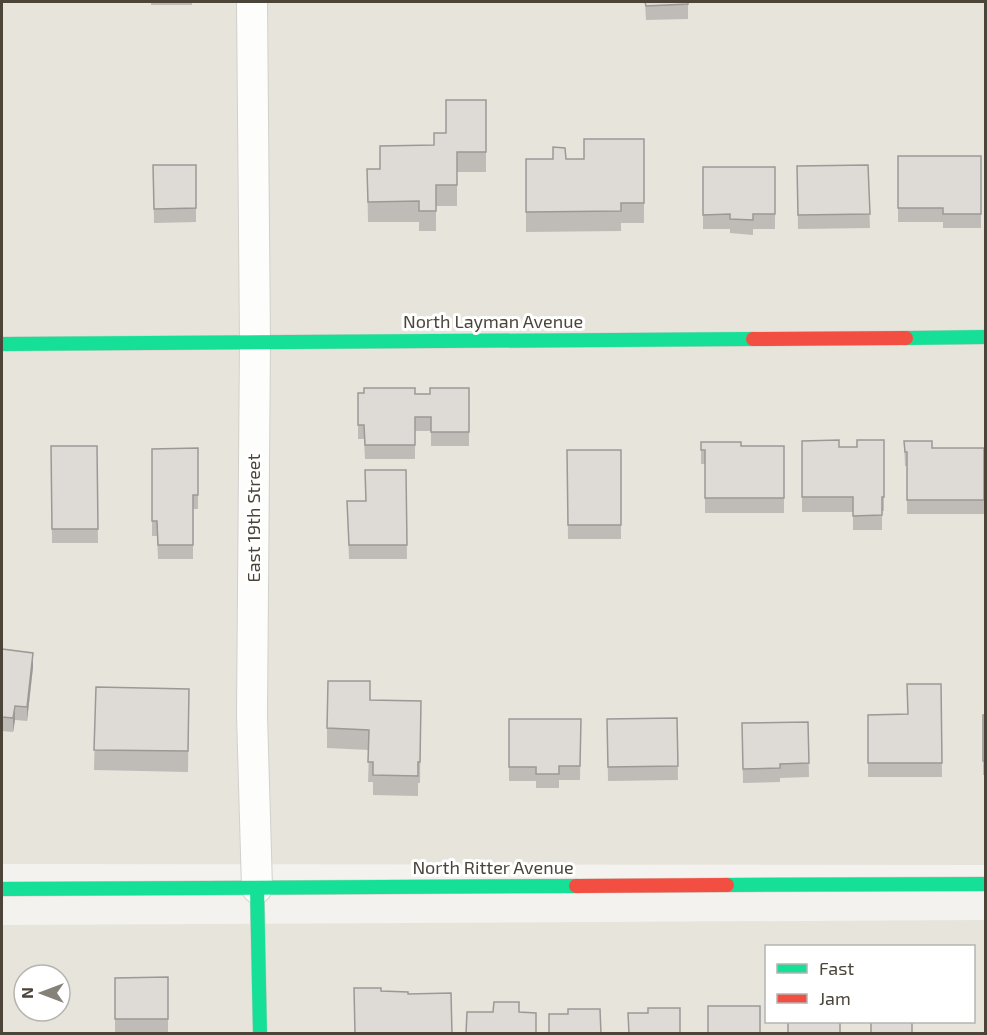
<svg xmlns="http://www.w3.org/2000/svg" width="987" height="1035" viewBox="0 0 987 1035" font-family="'Exo 2',sans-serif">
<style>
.residential{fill:#e7e4dc;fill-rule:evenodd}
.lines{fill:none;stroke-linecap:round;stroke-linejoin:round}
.street-casing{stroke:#d2d0cb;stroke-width:32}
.fast-casing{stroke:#d3cfc5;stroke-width:15}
.jam-casing{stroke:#d3cfc5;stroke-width:15}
.street{stroke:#fdfdfc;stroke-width:30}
.fast{stroke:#16e098;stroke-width:14}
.jam{stroke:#f24e42;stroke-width:14}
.wall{fill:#bfbcb8}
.shaded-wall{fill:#9b9996}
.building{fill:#dedbd6;stroke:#9b9996;stroke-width:1.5}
.labels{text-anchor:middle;stroke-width:6;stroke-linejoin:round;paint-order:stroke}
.street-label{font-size:18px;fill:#4b4439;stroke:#fff}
</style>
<rect width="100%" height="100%" fill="#f4f2ee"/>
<g class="residential">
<path d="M2,2H985V865L2,864Z"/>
<path d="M985,920V1033H2V925ZM766,946H974V1022H766ZM24,975H60V1011H24Z"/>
</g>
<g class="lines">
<defs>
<path id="street" d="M252,2L255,342L252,715L257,888"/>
<g id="fast">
<path d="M906,338L986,337"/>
<path d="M2,344L753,339"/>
<path d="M727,885L986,884"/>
<path d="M257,888L260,1034"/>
<path d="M2,889L576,886"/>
</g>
<g id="jam">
<path d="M753,339L906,338"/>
<path d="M576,886L727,885"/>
</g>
</defs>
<use href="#street" class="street-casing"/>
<use href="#fast" class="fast-casing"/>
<use href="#jam" class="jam-casing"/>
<use href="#street" class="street"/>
<use href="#fast" class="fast"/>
<use href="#jam" class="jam"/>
</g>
<g class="wall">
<rect x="151" y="2" width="41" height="3"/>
<path d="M645,2H688V19L646,20Z"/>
<path d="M486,100V172H457V206H436V231H419V222H368L367,169H380L434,145Z"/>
<path d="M644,139V223H621V231L526,232V159H553V147L566,159H584Z"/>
<path d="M898,156H981V228H943V222H898Z"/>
<path d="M153,165H196V222L154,223Z"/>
<path d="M868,165L870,228L798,229L797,166Z"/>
<path d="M703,167H775V229H753V235L730,233V229H703Z"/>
<path d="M469,388V446H431V431H415V459H365L364,439H358V393L430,394Z"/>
<path d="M884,440V511H882V530H853V512H802V441L839,447H857Z"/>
<path d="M904,441L932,448H984V514H907V466H905Z"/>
<path d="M701,442L741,446H784V513H705V464H701Z"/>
<path d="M51,446H97L98,543H52Z"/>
<path d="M198,448V509H193V559H158L157,536H152V449Z"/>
<path d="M567,450H621V539H568Z"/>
<path d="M406,470L407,559H349L347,501H366Z"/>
<path d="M2,649L33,667L27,721L15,720L13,732L2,731Z"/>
<path d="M941,684L942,777H868V715L907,714Z"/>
<path d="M96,687L189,689L188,772L94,770Z"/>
<path d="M370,700L421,701L420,783H418V796L373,795V782H368L369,750L327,748V728Z"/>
<rect x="983" y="715" width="3" height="60"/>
<path d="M677,718L678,780L608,781L607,719Z"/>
<path d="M509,719H581L580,780H559V788H536V781H509Z"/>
<path d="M808,722L809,777L780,778V782L743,783L742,723Z"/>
<path d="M168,977V1033L115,1034V978Z"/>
</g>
<g class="shaded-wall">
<path d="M33,653V667L27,721V707Z"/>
<path d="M15,706V720L13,732V718Z"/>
</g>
<g class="building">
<path d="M645,2H688V4L646,6Z"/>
<path d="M446,100H486V152H457V185H436V211H419V201L368,202L367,169H380V146L434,145V133H446Z"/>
<path d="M584,139H644V203H621V211L526,212V159H553V147L565,148L566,159H584Z"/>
<path d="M898,156H981V214H943V208H898Z"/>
<path d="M153,165H196V208L154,209Z"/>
<path d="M868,165L870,214L798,215L797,166Z"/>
<path d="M703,167H775V214H753V220L730,219V214L703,215Z"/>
<path d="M364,388H415V394H430V388H469V432H431V417H415V445H365L364,425H358V393H364Z"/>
<path d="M839,440V447H857V440H884V497H882V515L853,516V497H802V441Z"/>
<path d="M904,441H932V448H984V500H907V452H905Z"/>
<path d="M701,442H741V446H784V498H705V450H701Z"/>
<path d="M51,446H97L98,529H52Z"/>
<path d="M198,448V495H193V545H158L157,521H152V449Z"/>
<path d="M567,450H621V525H568Z"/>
<path d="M365,470H406L407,545H349L347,501H366Z"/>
<path d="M2,649L33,653L27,707L15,706L13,718L2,717Z"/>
<path d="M328,681H370V700L421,701L420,762H418V776L373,775V762H368L369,730L327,728Z"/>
<path d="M907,684H941L942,763H868V715L908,714Z"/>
<path d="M96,687L189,689L188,751L94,750Z"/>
<rect x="983" y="715" width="3" height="46"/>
<path d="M677,718L678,766L608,767L607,719Z"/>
<path d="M509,719H581L580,766H559V774H536V767H509Z"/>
<path d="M808,722L809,763L780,764V768L743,769L742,723Z"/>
<path d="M168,977V1019H115V978Z"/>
<path d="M354,988H381V991L408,992V994L451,993L452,1034H355Z"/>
<path d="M494,1002H519V1012L536,1013V1034H466L467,1012H493Z"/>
<rect x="985" y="1002" width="1" height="32"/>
<rect x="708" y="1006" width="52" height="28"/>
<path d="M648,1008H680V1034H629L628,1013H648Z"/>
<path d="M568,1009H600L601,1034H549V1014H568Z"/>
<rect x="788" y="1022" width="52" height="12"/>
<rect x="871" y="1022" width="41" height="12"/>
</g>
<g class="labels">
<g class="street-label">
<text x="493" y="328">North Layman Avenue</text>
<text transform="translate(254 518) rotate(-90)" y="6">East 19th Street</text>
<text x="493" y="874">North Ritter Avenue</text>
</g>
</g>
<rect width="987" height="1035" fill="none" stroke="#4b4439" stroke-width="6"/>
<rect x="765" y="945" width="210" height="78" fill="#ffffff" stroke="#b7b4b0" stroke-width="1.5"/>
<rect x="777" y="964" width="30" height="9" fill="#16e098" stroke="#b7b4b0" stroke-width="1.5"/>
<text x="819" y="975" font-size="18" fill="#4b4439">Fast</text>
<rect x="777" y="994" width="30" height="9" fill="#f24e42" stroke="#b7b4b0" stroke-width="1.5"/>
<text x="819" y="1005" font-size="18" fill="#4b4439">Jam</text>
<g transform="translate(42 993) rotate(270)"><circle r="28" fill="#ffffff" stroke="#b7b4b0" stroke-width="1.5"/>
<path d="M0-4.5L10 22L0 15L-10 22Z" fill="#868178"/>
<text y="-9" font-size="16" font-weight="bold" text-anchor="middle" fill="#4b4439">N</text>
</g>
</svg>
